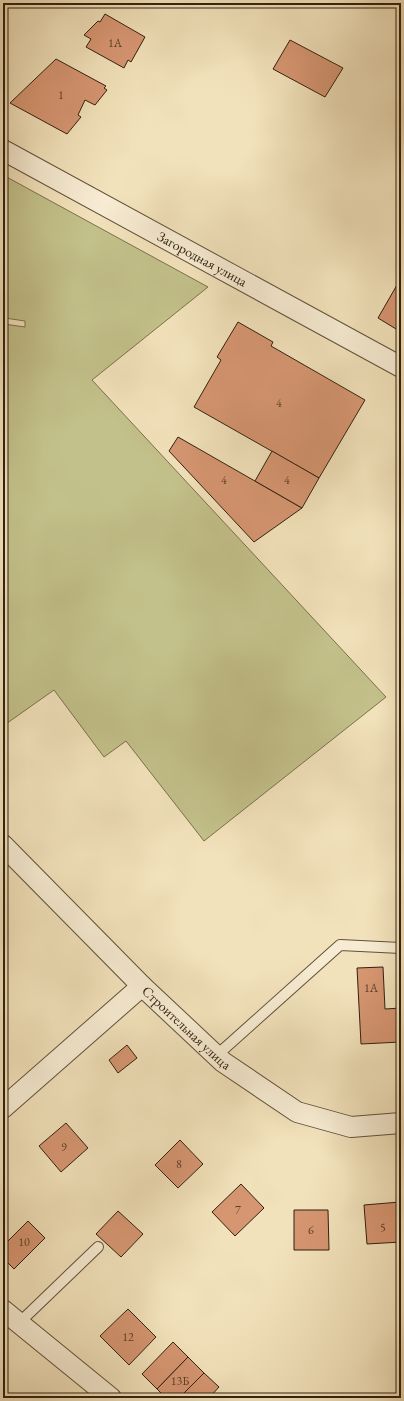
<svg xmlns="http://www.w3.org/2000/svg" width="404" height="1401" viewBox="0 0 404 1401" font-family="'EB Garamond',serif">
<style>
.green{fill:#c3c18b;stroke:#7a714c;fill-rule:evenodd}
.building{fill:#d69672;stroke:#31210e}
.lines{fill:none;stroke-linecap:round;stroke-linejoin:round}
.service-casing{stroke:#615139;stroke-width:12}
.minor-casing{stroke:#615139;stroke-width:22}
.service{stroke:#f7ecd3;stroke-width:10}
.minor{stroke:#f7ecd3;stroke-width:20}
.labels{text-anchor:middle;stroke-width:4;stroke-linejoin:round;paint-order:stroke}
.number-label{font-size:12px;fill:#5a3e27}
.street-label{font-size:14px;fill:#31210e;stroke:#f7ecd3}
</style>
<rect width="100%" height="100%" fill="#f2e2bb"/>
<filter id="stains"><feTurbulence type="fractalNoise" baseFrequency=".005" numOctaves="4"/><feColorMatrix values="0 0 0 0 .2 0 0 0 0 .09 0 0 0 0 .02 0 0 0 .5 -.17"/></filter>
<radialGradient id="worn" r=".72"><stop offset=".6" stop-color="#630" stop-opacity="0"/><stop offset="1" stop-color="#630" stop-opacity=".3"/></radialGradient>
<path class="green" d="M3,175L208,287L92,380L386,697L204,841L126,741L104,757L54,690L3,726ZM5,318L25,321V327L4,324Z"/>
<g class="building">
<path d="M105,14L145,37L131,62L128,60L124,68L86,47L91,39L84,35L98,21L100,22Z"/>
<path d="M290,40L343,68L325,97L273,69Z"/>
<path d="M56,59L106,86L104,88L107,90L95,105L85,100L78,115L81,117L67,134L10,103Z"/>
<path d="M401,278V332L378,318Z"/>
<path d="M238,322L273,342L271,346L365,400L319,478L194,407L221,360L217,357Z"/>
<path d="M178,437L302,508L254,542L169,451Z"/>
<path d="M272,451L319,478L302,508L255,481Z"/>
<path d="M383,967L385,1009L401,1008V1042L361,1044L357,968Z"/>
<path d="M127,1045L137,1058L118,1073L109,1060Z"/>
<path d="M66,1123L88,1148L61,1172L39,1146Z"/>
<path d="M180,1140L203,1164L178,1188L155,1165Z"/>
<path d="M241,1184L264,1208L235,1236L212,1212Z"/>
<path d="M400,1202L401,1242L367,1244L364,1205Z"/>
<path d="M294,1210H328L329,1250H294Z"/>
<path d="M118,1211L143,1234L121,1257L96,1234Z"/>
<path d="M28,1221L45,1238L14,1269L3,1258V1246Z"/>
<path d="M128,1309L156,1337L129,1365L100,1336Z"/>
<path d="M173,1342L188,1357L157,1389L142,1374Z"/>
<path d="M188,1357L204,1373L179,1398H166L157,1389Z"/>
<path d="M204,1373L219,1387L209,1398H179Z"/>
</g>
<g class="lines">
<defs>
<g id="service">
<path d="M216,1056L340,945L401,948"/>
<path d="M19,1323L98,1247"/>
</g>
<g id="minor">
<path id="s1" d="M3,150L401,367"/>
<path id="s2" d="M3,845L142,986L223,1062L297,1112L351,1127L401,1123"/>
<path d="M3,1108L142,986"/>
<path d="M3,1310L111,1398"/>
</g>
</defs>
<use href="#service" class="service-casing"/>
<use href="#minor" class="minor-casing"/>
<use href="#service" class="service"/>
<use href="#minor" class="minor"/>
</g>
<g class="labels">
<g class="number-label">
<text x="115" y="47">1А</text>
<text x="61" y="99">1</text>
<text x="279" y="407">4</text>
<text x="224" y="484">4</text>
<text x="287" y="484">4</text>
<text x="371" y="992">1А</text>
<text x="64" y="1151">9</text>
<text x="179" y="1168">8</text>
<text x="238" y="1214">7</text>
<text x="383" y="1231">5</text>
<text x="311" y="1234">6</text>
<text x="24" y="1246">10</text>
<text x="128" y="1341">12</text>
<text x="180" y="1385">13Б</text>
</g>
<g class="street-label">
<text dy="5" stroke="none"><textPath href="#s1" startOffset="227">Загородная улица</textPath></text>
<text dy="5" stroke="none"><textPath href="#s2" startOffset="259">Строительная улица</textPath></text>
</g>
</g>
<rect width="404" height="1401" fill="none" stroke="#f2e2bb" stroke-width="16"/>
<rect x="4" y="4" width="396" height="1393" fill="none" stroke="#31210e" stroke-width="2"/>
<rect x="8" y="8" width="388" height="1385" fill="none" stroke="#31210e"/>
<rect width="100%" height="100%" filter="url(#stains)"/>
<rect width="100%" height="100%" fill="url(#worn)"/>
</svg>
